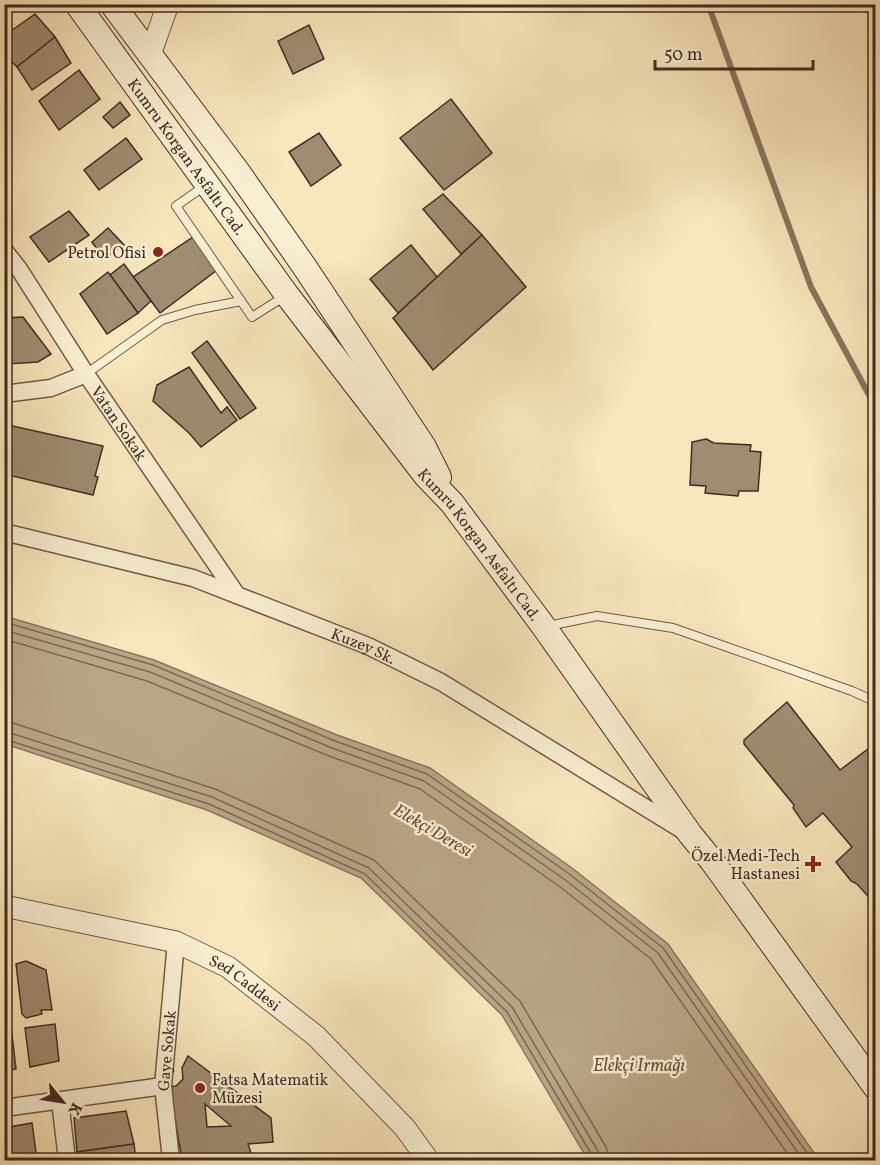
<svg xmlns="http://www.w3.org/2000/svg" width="880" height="1165" viewBox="0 0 880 1165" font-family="Vollkorn,serif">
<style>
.water{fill:#baa687;stroke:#8a755e;stroke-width:1.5}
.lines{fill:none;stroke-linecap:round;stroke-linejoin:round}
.shore{stroke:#7e6854;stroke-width:1.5}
.stream{stroke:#8a755e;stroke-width:6}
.building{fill:#a08c72;stroke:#412b21;stroke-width:1.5;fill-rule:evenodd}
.service-casing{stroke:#6f5a48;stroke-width:10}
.minor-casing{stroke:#6f5a48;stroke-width:19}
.tertiary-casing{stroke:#6f5a48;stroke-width:23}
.secondary-casing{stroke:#412b21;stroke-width:26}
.service{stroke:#faefd3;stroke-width:8}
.minor{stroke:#faefd3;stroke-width:16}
.tertiary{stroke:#faefd3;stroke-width:21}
.secondary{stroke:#faefd3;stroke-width:24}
.poi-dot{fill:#8f2418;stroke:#faefd3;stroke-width:2}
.labels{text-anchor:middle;stroke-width:5;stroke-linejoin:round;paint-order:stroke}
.street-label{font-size:16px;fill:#412b21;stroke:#faefd3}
.poi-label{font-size:16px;fill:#412b21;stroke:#faefd3;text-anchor:end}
.water-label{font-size:18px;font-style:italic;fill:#655040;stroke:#faefd3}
</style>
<rect width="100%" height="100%" fill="#f8e6bc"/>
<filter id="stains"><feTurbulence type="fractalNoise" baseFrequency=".00333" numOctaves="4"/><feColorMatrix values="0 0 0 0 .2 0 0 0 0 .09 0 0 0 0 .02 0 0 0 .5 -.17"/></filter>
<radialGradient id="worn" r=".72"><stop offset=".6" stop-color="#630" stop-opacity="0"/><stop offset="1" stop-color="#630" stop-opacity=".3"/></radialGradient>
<path class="water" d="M4,616L154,660L337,735L430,768L572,868L668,944L819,1160H588L502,1015L361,878L207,810L5,744Z"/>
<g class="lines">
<g class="shore">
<path d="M4,622L153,665L335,741L427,774L568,873L663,948L812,1160"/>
<path d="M4,630L150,672L332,748L424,781L564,879L658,953L803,1160"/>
<path d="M4,639L147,681L329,756L420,789L559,886L651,959L792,1160"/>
<path d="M4,722L13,723L215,789L374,860L520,1001L606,1147L610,1160"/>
<path d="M4,731L212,797L369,868L512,1007L598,1151L601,1160"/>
<path d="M4,739L209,804L365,874L507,1012L592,1155L593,1160"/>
</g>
<path class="stream" d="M708,4L811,287L876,408"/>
</g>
<g class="building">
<path d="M876,4V24L861,4Z"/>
<path d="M35,14L55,37L17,67L4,54V36Z"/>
<path d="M309,25L324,59L293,74L278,41Z"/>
<path d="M55,37L71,63L32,90L17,67Z"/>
<path d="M79,70L100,99L59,130L39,101Z"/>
<path d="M451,99L492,153L444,190L400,138Z"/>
<path d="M120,102L130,115L113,128L103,117Z"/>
<path d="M319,133L341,165L311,186L289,152Z"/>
<path d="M126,138L142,159L99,190L84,170Z"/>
<path d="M443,194L482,235L461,254L423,209Z"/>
<path d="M69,211L89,235L49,262L30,237Z"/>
<path d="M108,228L124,245L104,259L92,242Z"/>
<path d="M196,235L217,270L160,313L133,277Z"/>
<path d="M482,235L526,287L433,370L393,318Z"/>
<path d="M411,245L437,277L398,313L370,279Z"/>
<path d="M124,264L151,301L138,313L110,275Z"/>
<path d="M108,272L138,313L107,334L80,294Z"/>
<path d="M23,317L51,354L38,362L7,364L4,318Z"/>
<path d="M4,331L7,364H4Z"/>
<path d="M207,341L256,408L240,419L192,353Z"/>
<path d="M189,367L221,413L227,407L237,420L201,447L189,433L153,401L157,385Z"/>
<path d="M8,425L103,446L95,476L98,477L93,495L4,474V451Z"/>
<path d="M706,439L714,443L751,445L750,451L761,452L758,491H739L738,496L705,493L706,486L690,485L692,442Z"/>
<path d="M787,702L840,770L876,743V905L857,884L851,881L836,862L852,847L823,813L806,827L793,808L794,805L744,744V740Z"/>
<path d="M26,961L46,970L52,1010H41L42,1014L26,1018L22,1014L16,964Z"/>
<path d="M55,1024L59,1061L30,1067L25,1028Z"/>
<path d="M11,1026L16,1069L4,1071V1027Z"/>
<path d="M188,1056L271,1118L273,1142L248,1144L251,1153L206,1160H190L181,1153L169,1087L176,1086L183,1079L182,1068ZM205,1104L231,1126L207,1127Z"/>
<path d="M126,1111L134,1144L77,1152L74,1118Z"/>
<path d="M32,1123L37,1160H4V1128Z"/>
<path d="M134,1144L136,1160H78L77,1152Z"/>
</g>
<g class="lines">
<defs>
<g id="service">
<path d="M206,185L176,206L252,317L285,296"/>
<path d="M86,374L162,320L195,310L241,301"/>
<path d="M548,626L597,616L673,628L852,691L876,702"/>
</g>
<g id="minor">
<path id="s1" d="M4,250L19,269L86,374L237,595"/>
<path d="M4,394L51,388L86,374"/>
<path id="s2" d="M4,532L193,578L368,646L441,682L682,830"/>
<path d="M60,1101L67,1160"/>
<path d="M4,1108L163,1086"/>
<path id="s3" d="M171,1160L163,1086L176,942"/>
</g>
<g id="tertiary">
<path d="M150,55L168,4"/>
<path id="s4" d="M4,906L176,942L228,967L316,1036L405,1128L428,1160"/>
</g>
<g id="secondary">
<path id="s5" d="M77,4L287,295L426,476L452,503L544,627L690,834L712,861L876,1088"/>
<path d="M112,4L238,172L304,266L424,447L439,477"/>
</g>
</defs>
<use href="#service" class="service-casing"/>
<use href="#minor" class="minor-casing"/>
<use href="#tertiary" class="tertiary-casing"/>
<use href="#secondary" class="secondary-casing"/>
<use href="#service" class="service"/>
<use href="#minor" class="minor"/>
<use href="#tertiary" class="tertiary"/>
<use href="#secondary" class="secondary"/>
</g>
<g class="poi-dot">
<circle cx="158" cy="252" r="6"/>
<path d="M810 855h6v6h6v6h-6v6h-6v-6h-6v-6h6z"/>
<circle cx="200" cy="1088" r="6"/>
</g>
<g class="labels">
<g class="street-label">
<text dy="6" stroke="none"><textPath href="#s5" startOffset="188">Kumru Korgan Asfaltı Cad.</textPath></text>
<text dy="6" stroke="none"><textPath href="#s1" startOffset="208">Vatan Sokak</textPath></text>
<text dy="6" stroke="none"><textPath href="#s5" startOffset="674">Kumru Korgan Asfaltı Cad.</textPath></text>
<text dy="6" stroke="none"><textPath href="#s2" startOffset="378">Kuzey Sk.</textPath></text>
<text dy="6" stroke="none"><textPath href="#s4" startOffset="256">Sed Caddesi</textPath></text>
<text dy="6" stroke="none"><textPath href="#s3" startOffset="110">Gaye Sokak</textPath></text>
</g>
<g class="poi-label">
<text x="146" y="258">Petrol Ofisi</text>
<text x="800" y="861">Özel Medi-Tech<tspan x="800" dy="18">Hastanesi</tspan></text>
<text x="212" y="1085" text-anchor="start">Fatsa Matematik<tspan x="212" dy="18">Müzesi</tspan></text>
</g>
<g class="water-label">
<text transform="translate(433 830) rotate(30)" y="6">Elekçi Deresi</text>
<text x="639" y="1071">Elekçi Irmağı</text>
</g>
</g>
<rect width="880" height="1165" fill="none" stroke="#f8e6bc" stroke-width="24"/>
<rect x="6" y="6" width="868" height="1153" fill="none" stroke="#412b21" stroke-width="3"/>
<rect x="12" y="12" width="856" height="1141" fill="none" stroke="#412b21" stroke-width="1.5"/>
<g transform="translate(63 1102) rotate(120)" stroke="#faefd3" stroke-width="4.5" paint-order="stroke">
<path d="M0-4.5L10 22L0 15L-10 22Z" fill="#412b21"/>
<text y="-9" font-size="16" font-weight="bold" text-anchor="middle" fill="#412b21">K</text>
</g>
<path d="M655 60v9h158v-9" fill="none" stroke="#412b21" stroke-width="3"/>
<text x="664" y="60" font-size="18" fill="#412b21" stroke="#faefd3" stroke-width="4.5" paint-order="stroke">50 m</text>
<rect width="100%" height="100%" filter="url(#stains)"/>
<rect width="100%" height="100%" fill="url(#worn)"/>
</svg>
